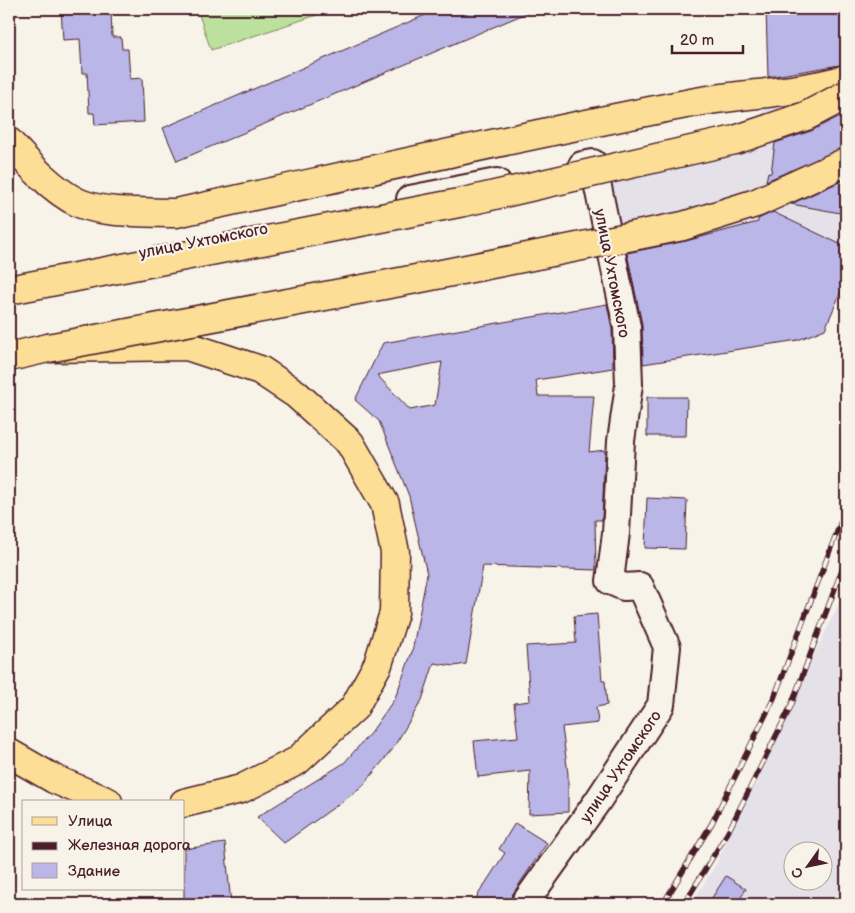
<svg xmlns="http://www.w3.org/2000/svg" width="855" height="913" viewBox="0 0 855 913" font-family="'Balsamiq Sans',sans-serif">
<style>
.built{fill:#e5e1e8;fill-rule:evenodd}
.green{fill:#bbe19c;stroke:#828064}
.building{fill:#bab6e8;stroke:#4a1f2b;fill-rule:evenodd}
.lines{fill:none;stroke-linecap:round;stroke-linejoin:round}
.minor-casing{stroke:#4a1f2b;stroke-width:30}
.primary-casing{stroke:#4a1f2b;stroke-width:31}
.minor{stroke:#f7f3e8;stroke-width:26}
.primary{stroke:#fcde96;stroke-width:28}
.rail-casing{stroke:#4a1f2b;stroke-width:5.5}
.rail{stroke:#f7f3e8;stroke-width:4;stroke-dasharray:11;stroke-linecap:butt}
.primary-bridge-casing{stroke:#4a1f2b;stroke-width:31;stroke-linecap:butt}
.primary-bridge{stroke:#fcde96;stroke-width:28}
.labels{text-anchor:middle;stroke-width:4.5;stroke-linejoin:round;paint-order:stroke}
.street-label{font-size:16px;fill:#4a1f2b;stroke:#f7f3e8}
</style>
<rect width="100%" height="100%" fill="#f7f3e8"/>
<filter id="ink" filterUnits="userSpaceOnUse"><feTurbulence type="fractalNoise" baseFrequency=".02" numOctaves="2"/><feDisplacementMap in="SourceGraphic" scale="10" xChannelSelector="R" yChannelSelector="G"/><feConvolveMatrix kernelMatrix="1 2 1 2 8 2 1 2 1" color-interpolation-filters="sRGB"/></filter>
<g filter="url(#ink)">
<g class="built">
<path d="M766,9H846V284L844,282L825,329L798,340L641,364L619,254L610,177L758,133L768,82Z"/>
<path d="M846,588V904H691L715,866ZM792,850H822V880H792Z"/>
</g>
<path class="green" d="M197,9H335L211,50Z"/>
<g class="building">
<path d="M61,9H111L112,37H121L122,49H128L130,79L142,78L144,122L95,125L94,113H89L87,73H82L80,39L63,40Z"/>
<path d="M439,9H536L177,161L163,128Z"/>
<path d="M766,9H846V64L768,77Z"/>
<path d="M846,113V147L766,181L768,172L771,173L775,143L811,131Z"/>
<path d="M846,179V214L791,204Z"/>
<path d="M773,212L846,247V280L825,329L798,340L643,364L642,324L627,253L686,241L758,222V219Z"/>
<path d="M607,304L612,329L613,368L536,380L538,396H594L589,452L605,450L602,520H595L596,570L483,566L466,664L454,666L434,663L422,700L392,750L361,788L284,843L257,817L344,763L372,731L395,698L412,652L427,574L409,496L379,421L355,400L383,343ZM442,362L435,405L410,410L377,375Z"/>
<path d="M647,397H687L686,436H647Z"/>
<path d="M647,498L687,500L685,549L645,548Z"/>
<path d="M597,614L602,681H605L607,705L596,707L598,723L562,727L568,774V812L529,814L530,771L478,777L474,741L518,737L514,703L530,701L526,646L576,643L574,616Z"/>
<path d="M515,823L547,843L512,895L509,904H472L505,853L499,849Z"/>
<path d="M225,843L231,904H184V849Z"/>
<path d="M726,876L746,889L737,904H708Z"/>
</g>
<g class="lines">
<defs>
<g id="minor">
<path d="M410,199L497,182"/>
<path d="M524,904L597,802L661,705L667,647L640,586L624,587L610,581L616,533L621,441L629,385L627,327L593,163L582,165"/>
</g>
<g id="primary">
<path d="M9,142C28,163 53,191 79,203C105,214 147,212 176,213C346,176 515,137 686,104C739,93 794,94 846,79"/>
<path d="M9,357L48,348L187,346L260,370L296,394L350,443L385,504L395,552L394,613L378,664L354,708L297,761L241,789L184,803"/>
<path d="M9,753L54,779L108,802"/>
</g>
</defs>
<use href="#minor" class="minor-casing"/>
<use href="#primary" class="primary-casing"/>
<use href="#minor" class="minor"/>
<use href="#primary" class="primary"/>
<defs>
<g id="rail">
<path d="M663,904L712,823L774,698L846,508"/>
<path d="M684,904L728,832L791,706L846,559"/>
</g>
</defs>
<use href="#rail" class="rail-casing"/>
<use href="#rail" class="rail"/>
<defs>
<g id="primary-bridge">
<path d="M9,290L464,202L735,140L806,116L846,95"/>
<path d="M48,348L416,279L683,226L756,203L846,162"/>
</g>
</defs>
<use href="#primary-bridge" class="primary-bridge-casing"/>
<use href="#primary-bridge" class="primary-bridge"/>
</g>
</g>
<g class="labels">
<g class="street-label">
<text transform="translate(203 240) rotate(-11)" y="6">улица Ухтомского</text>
<text transform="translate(613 273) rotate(79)" y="6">улица Ухтомского</text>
<text transform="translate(620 766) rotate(-56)" y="6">улица Ухтомского</text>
</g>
</g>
<rect width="855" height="913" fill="none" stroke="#f7f3e8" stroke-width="30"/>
<rect x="15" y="15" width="825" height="883" fill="none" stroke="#4a1f2b" stroke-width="2" filter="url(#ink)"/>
<rect x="22" y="800" width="162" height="90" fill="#f7f3e8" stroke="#b29e9c"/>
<rect x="32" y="817" width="25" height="8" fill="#fcde96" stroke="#b29e9c"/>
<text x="68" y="826" font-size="15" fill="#4a1f2b">Улица</text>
<rect x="32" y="842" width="25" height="8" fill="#4a1f2b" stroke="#b29e9c"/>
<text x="68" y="850" font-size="15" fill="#4a1f2b">Железная дорога</text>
<rect x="32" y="863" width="25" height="15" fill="#bab6e8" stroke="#b29e9c"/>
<text x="68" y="876" font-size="15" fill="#4a1f2b">Здание</text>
<g transform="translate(808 866) rotate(237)"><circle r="24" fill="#f7f3e8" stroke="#b29e9c"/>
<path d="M0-4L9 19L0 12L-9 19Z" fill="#4a1f2b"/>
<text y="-8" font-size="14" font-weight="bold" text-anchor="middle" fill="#4a1f2b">С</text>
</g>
<path d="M672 45v8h71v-8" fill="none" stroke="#4a1f2b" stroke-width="2.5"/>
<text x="680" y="45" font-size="15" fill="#4a1f2b" stroke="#f7f3e8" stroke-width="4" paint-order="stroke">20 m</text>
</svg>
